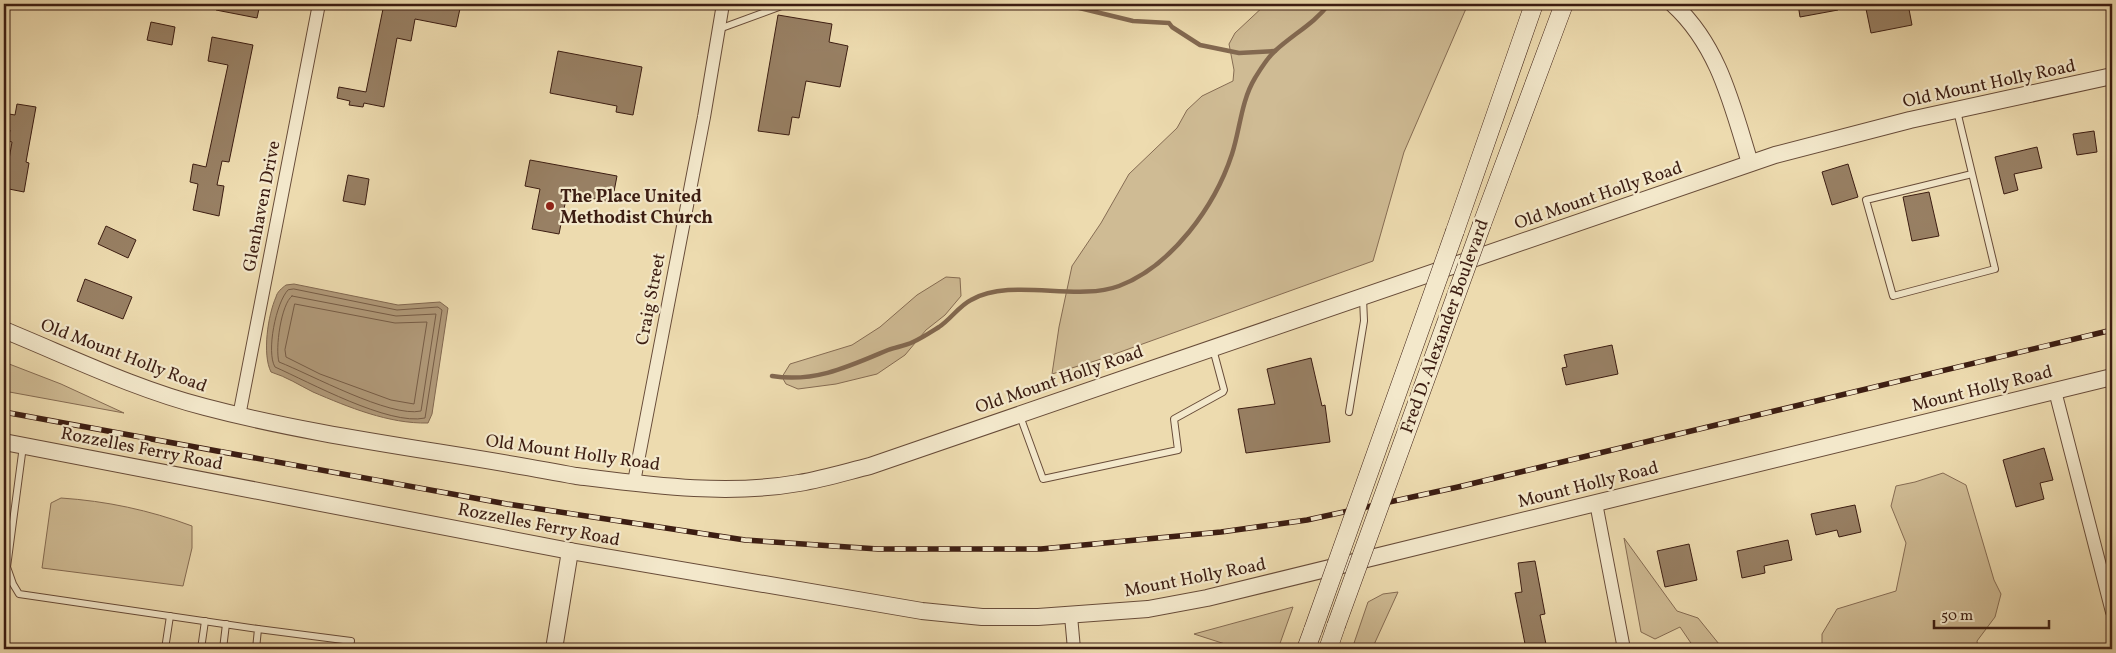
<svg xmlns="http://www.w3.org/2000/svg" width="2116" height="653" viewBox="0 0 2116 653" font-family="Vollkorn,serif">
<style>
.green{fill:#cfbb94;stroke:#866c53}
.water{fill:#b19a7a;stroke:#826850}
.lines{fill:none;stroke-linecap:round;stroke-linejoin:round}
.shore{stroke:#765c46;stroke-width:1}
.stream{stroke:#826850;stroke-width:4.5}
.building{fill:#988064;stroke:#3c1d12}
.service-casing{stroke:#684c39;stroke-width:8}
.minor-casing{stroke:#684c39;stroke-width:14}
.tertiary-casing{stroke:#684c39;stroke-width:18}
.secondary-casing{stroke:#3c1d12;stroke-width:19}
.service{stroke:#f3e8cb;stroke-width:6}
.minor{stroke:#f3e8cb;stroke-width:12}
.tertiary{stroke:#f3e8cb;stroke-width:16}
.secondary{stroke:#f3e8cb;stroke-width:18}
.rail-casing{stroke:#3c1d12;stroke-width:5.5}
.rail{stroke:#f3e8cb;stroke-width:4;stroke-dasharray:11;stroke-linecap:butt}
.secondary-bridge-casing{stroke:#3c1d12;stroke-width:19;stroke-linecap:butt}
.secondary-bridge{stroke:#f3e8cb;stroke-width:18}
.poi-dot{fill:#8f2418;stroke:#f3e8cb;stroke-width:2}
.labels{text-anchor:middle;stroke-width:4.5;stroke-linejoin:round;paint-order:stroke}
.street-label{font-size:18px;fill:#3c1d12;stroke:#f3e8cb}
.poi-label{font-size:18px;font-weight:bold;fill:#3c1d12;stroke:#f3e8cb;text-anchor:start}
</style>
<rect width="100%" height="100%" fill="#eddbaf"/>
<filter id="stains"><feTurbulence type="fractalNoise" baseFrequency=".004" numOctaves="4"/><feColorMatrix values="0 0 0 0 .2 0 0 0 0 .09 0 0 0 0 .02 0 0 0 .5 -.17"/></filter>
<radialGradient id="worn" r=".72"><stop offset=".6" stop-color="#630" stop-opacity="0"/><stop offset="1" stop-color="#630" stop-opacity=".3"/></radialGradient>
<g class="green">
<path d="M1266,4H1468L1404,152L1373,261L1098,360L1052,374L1059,327L1072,266L1101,223L1129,174L1177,128L1187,110L1202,96L1233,81L1234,70L1229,44L1235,33Z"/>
<path d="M946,277L960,278L961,296L945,315L926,330L905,355L877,374L836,384L798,389L786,384L782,377L790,364L852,345L880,327L917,295Z"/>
<path d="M4,362L61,384L124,413L4,391Z"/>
<path d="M1943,473L1966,485L1994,580L2001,594L1995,617L1977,641L1978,649H1822V634L1837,609L1896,591L1906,543L1891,506L1896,486L1915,482Z"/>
<path d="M61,498C106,501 149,510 192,526V548L183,586L42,568L51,503Z"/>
<path d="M1624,538L1677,611L1698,618L1723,649H1695L1680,627L1655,639L1641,632Z"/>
<path d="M1398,592L1372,649H1352L1368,602L1383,594Z"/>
<path d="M1293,607L1278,649H1220L1225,644L1194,634Z"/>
</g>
<path class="water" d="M294,284L398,305L440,302L448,308L432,414L428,423C389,424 348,407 313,392C299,385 287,377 271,372C262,354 268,315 276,297C277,292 282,288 286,285Z"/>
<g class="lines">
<g class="shore">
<path d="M294,289L397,310L438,307L442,310L425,418C389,426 309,382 275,367C266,352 276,302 288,290Z"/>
<path d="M292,296L396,316L436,314L421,411C390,418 310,374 279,362C275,349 281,304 292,296Z"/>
<path d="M295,304L395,323L427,322L414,404L391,400L320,374L286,357L285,350Z"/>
</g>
<g class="stream">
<path d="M1063,4L1133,21L1169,23L1172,27L1200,45L1239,53L1275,51"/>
<path d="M772,376C815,383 850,366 888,350C896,347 905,346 913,342C922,338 931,332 939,327C951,319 959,306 971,300C1011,277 1076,302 1119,286C1172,266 1215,206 1232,154C1240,130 1241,101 1255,78C1260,70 1267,58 1275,51C1292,35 1315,23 1329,4"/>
</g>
</g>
<g class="building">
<path d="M217,4H260L257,18L216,10Z"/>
<path d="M384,4H461L456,27L415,19L411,41L397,38L384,107L364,103L363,107L349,105L350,101L337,98L339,87L366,92Z"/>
<path d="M1798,4H1837L1838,10L1800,17Z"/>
<path d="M1865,4H1908L1912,25L1871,33Z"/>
<path d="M778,15L832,24L829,42L848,46L840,87L806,81L799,118L792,117L789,135L758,131Z"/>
<path d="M151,22L175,27L172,45L147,40Z"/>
<path d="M212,37L253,45L229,162L222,161L217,185L224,186L219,216L193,210L198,184L190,182L193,164L206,167L228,65L208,61Z"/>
<path d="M558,51L642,67L633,115L616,112L617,106L550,93Z"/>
<path d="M17,104L36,107L26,162L29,163L24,192L4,188L12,142L8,141L10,130H6L9,114L15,115Z"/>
<path d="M2094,131L2097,152L2077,155L2073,134Z"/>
<path d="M2037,147L2042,168L2014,174L2018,190L2004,194L1995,157Z"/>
<path d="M530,160L617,176L612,202L567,194L559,234L532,229L540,189L525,186Z"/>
<path d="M1848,164L1858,197L1832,205L1822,172Z"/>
<path d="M348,175L369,179L365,205L343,201Z"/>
<path d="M1929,192L1939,236L1912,241L1903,197Z"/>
<path d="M106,226L136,240L128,258L98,244Z"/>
<path d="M85,279L132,297L123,319L77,301Z"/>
<path d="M1612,345L1618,374L1566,385L1562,368L1567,367L1564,355Z"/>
<path d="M1311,358L1322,406L1325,405L1330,442L1246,453L1238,409L1275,404L1267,369Z"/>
<path d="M2044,448L2053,480L2040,483L2044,499L2016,507L2003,460Z"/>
<path d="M1855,505L1861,532L1839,537L1837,530L1816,535L1811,514Z"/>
<path d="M1788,540L1792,560L1764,566L1765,573L1742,578L1737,551Z"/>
<path d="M1689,544L1697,580L1665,587L1657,551Z"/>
<path d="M1535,561L1545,614L1540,615L1547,649H1526L1515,593L1522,592L1518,563Z"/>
</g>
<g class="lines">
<defs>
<g id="service">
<path d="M719,29L787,4"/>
<path d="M1957,111L1995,269L1893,296L1866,200L1972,174"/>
<path d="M1349,412L1364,321L1363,298"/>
<path d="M1020,416L1043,479L1178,450L1174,419L1223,392L1224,390L1213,349"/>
<path d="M23,446L7,567L13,584L19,594L258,629L256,649"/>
<path d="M258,629L351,641L349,649"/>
<path d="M165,649L170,616"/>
<path d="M201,649L205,621"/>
<path d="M223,649L226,624"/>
</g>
<g id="minor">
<path d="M2055,391L2112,612"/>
<path d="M239,416L319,4"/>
<path d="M634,482L704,117L723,4"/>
<path d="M1596,503L1624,649"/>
<path d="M1071,616L1074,649"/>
</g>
<g id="tertiary">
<path d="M1673,4C1719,46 1732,105 1750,163"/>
<path d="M4,330C70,357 135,389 205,407C326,439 453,452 576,476C649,485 726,496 799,483C823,479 846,472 870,466L1775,155L1910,120L2112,76"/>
<path d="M4,442L570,551L922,611L982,617H1038L1148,609L1207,598L2112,377"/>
<path d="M554,649L570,551"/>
</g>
<g id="secondary">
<path d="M1482,224L1564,4"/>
<path d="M1455,231L1534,4"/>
<path d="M1306,649L1313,630"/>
<path d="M1328,649L1336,626"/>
</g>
</defs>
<use href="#service" class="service-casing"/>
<use href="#minor" class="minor-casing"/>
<use href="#tertiary" class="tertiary-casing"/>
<use href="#secondary" class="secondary-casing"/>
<use href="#service" class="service"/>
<use href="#minor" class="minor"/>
<use href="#tertiary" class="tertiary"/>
<use href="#secondary" class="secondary"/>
<defs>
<path id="rail" d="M4,412L507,504L745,540L878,549H1041L1221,532L1307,520L1458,487L2112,330"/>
</defs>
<use href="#rail" class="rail-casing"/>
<use href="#rail" class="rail"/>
<defs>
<g id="secondary-bridge">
<path d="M1336,626L1482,224"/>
<path d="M1313,630L1455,231"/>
</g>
</defs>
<use href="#secondary-bridge" class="secondary-bridge-casing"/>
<use href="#secondary-bridge" class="secondary-bridge"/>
</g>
<circle class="poi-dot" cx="550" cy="206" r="5"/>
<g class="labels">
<g class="street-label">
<text transform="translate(1989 83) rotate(-12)" y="6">Old Mount Holly Road</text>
<text transform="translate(1598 195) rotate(-19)" y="6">Old Mount Holly Road</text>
<text transform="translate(261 206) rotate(-79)" y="6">Glenhaven Drive</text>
<text transform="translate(650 299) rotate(-79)" y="6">Craig Street</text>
<text transform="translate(1444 326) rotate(-70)" y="6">Fred D. Alexander Boulevard</text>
<text transform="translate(124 355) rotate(21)" y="6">Old Mount Holly Road</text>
<text transform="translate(1059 379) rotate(-19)" y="6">Old Mount Holly Road</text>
<text transform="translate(1982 388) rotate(-14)" y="6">Mount Holly Road</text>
<text transform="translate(142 448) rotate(11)" y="6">Rozzelles Ferry Road</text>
<text transform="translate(573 452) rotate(8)" y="6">Old Mount Holly Road</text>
<text transform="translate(1588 484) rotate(-14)" y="6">Mount Holly Road</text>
<text transform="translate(539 524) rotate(11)" y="6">Rozzelles Ferry Road</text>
<text transform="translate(1195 577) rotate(-11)" y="6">Mount Holly Road</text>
</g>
<g class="poi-label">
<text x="560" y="202">The Place United<tspan x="560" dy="21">Methodist Church</tspan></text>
</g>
</g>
<rect width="2116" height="653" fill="none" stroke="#eddbaf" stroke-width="20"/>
<rect x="5" y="5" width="2106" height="643" fill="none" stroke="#3c1d12" stroke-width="2.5"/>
<rect x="10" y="10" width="2096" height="633" fill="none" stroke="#3c1d12"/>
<path d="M1934 620v8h115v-8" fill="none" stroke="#3c1d12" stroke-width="2.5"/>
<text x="1941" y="620" font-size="15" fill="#3c1d12" stroke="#f3e8cb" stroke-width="4" paint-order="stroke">50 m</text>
<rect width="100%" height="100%" filter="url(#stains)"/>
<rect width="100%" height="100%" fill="url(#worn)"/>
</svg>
